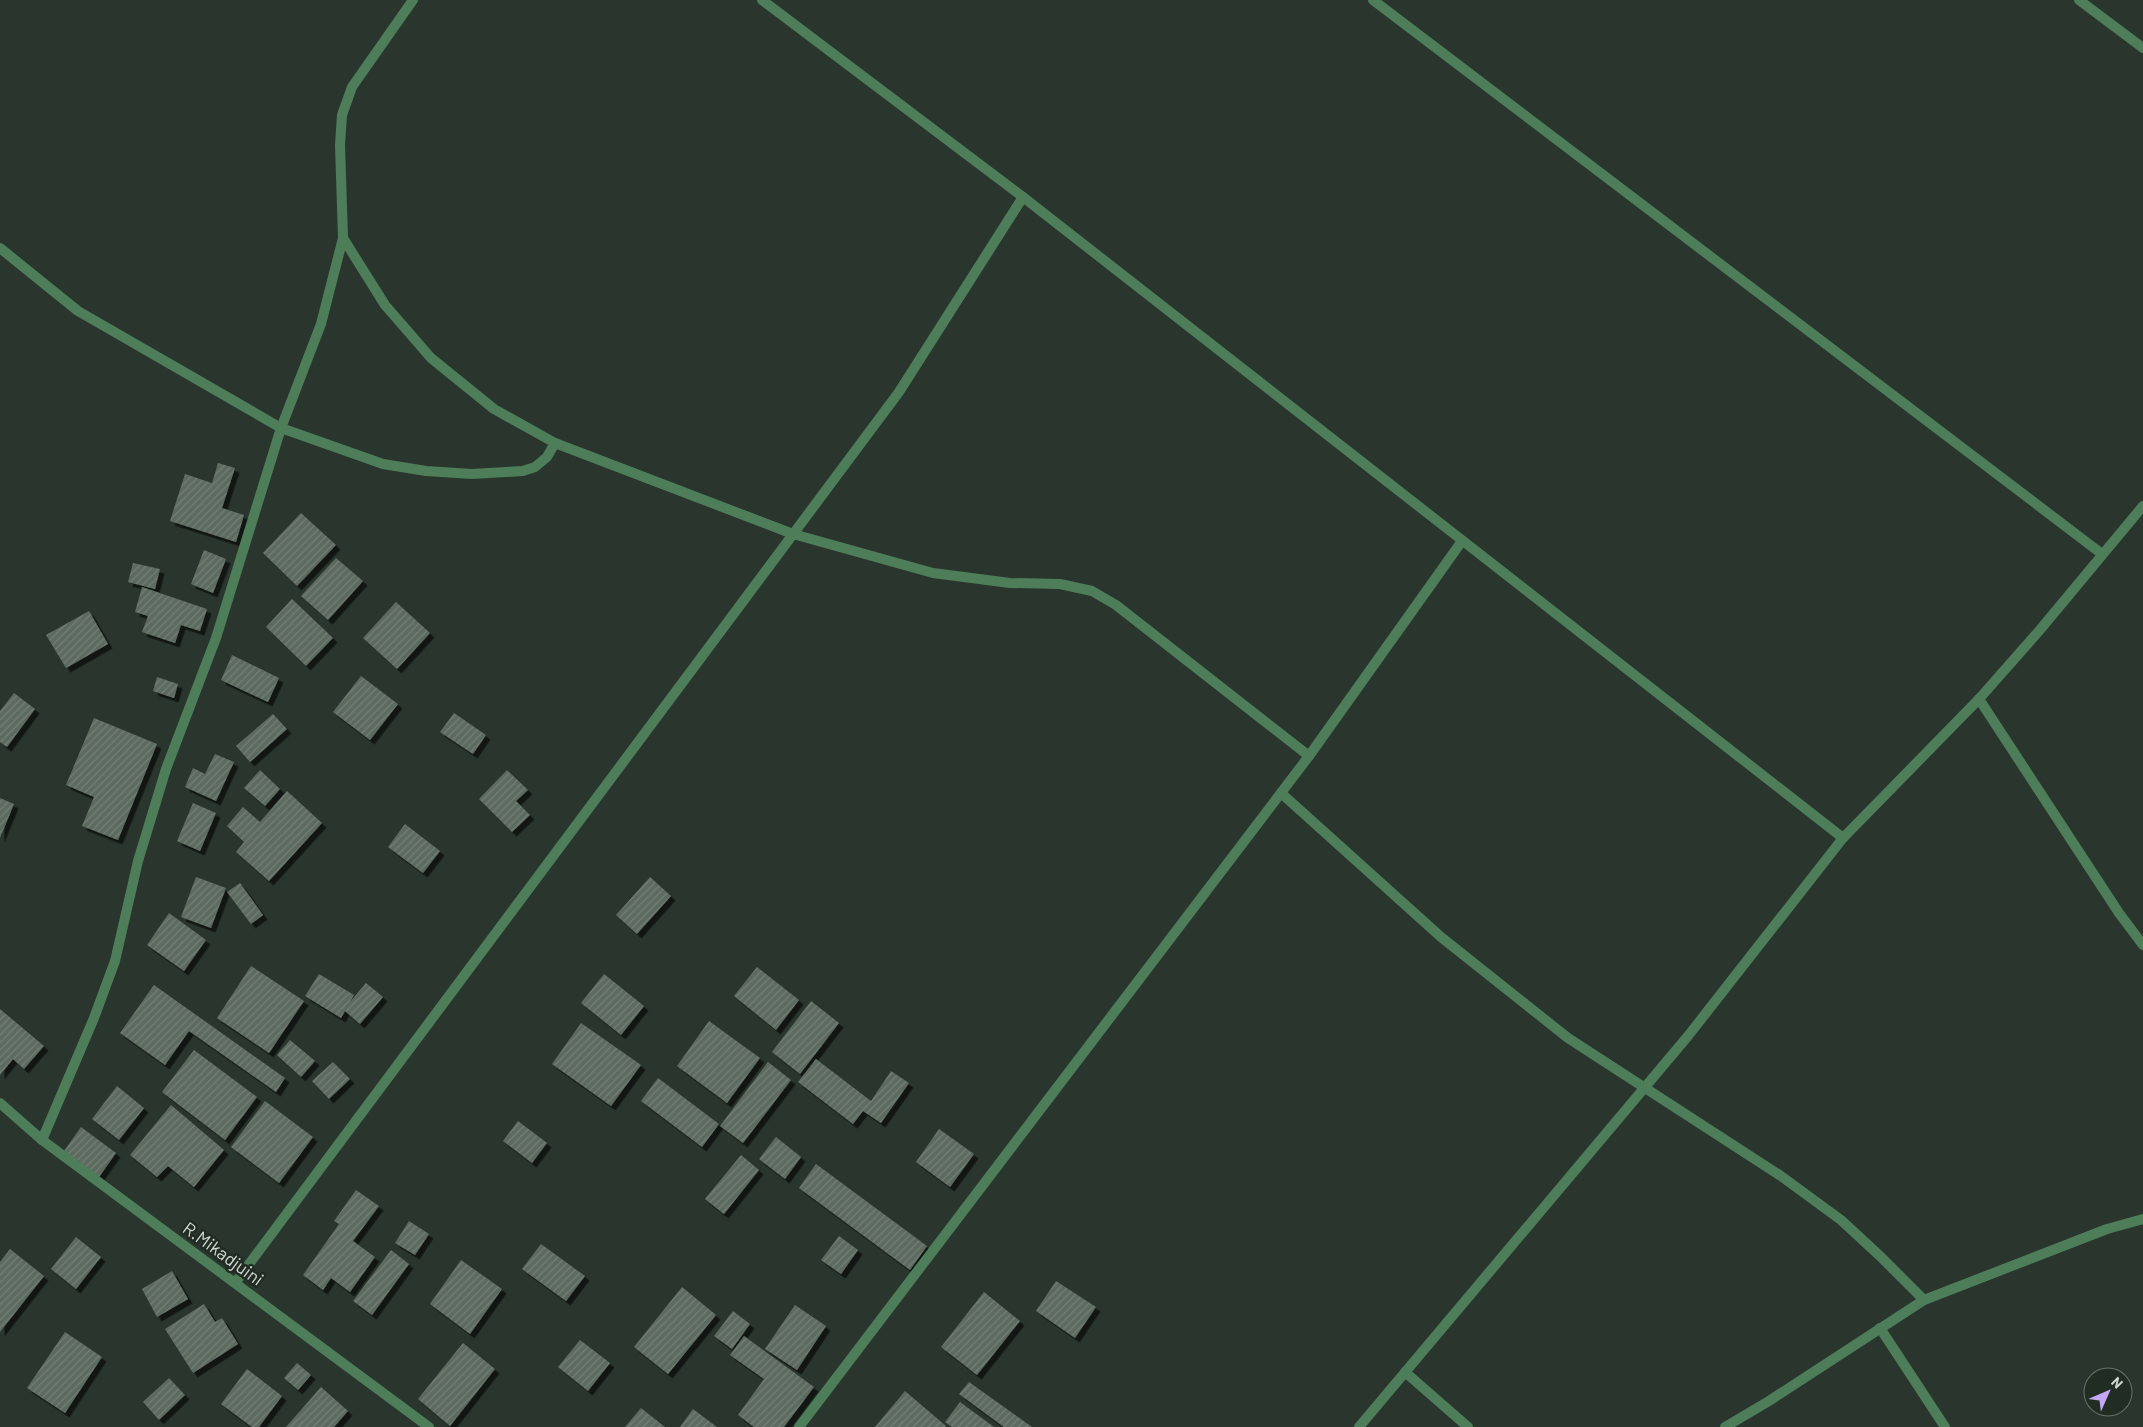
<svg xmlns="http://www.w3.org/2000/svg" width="2143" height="1427" viewBox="0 0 2143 1427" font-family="Barlow,sans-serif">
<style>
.building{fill:url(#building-hatch);filter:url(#shadow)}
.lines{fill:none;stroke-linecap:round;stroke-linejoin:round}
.street{stroke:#4d7e59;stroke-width:10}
.labels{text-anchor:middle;stroke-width:5;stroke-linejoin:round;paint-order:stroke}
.street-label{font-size:18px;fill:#d1d8d2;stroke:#212c23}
</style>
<defs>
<pattern id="building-hatch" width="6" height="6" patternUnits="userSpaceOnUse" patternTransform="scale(1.25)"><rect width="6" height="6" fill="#5d6a60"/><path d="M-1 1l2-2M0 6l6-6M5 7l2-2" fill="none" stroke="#737f76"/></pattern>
<filter id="shadow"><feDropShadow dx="4.5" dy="4.5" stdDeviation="0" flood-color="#0009"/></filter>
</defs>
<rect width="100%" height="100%" fill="#2a362d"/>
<g class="building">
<path d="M218,463L235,468L222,508L244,515L236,542L170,521L185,474L212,483Z"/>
<path d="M301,513L336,545L297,586L263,553Z"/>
<path d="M204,550L226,559L213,593L191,584Z"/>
<path d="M336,558L363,581L328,620L301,596Z"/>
<path d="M133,563L160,569L155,589L128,582Z"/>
<path d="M142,587L207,609L200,631L181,625L175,643L142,632L148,616L135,612Z"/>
<path d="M292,599L333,638L306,666L266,627Z"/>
<path d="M396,602L430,633L397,669L363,638Z"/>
<path d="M89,611L108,644L66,668L46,635Z"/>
<path d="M232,655L279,678L268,702L221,680Z"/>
<path d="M361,676L398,704L370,740L333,712Z"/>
<path d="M157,677L178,684L174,698L153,691Z"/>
<path d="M14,693L35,709L7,747L0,742V711Z"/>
<path d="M454,713L486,735L473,754L440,732Z"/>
<path d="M273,714L287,729L250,762L236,746Z"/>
<path d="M94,718L157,744L118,840L82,826L94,797L66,785Z"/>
<path d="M215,754L234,762L216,801L185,787L193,768L205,774Z"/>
<path d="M260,770L280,789L265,806L244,788Z"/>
<path d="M507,770L528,790L516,801L530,815L512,832L479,799Z"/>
<path d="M287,791L322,823L269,881L236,852L244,842L227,826L243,807L260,822Z"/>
<path d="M0,798L14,804L0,838Z"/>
<path d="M193,803L216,813L200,851L177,841Z"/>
<path d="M405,824L440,851L423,873L388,847Z"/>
<path d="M196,877L226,888L211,928L181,917Z"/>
<path d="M650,877L671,896L637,934L616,915Z"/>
<path d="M240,883L263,915L251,924L227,892Z"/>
<path d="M169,913L206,940L184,971L147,945Z"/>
<path d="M251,966L304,1001L269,1053L217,1018Z"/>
<path d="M757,967L799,1000L776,1030L734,996Z"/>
<path d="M319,974L354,995L350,1002L366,983L383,997L360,1024L345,1011L341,1018L305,996Z"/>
<path d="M604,974L644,1006L621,1035L581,1003Z"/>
<path d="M154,985L285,1078L276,1092L189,1031L165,1065L120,1033Z"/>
<path d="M811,1001L839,1023L800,1074L772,1052Z"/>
<path d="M0,1009L44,1046L24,1069L13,1059L0,1075Z"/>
<path d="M709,1021L760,1058L727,1103L677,1066Z"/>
<path d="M581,1023L641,1065L611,1106L552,1064Z"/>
<path d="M290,1040L315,1061L301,1077L277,1055Z"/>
<path d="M194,1050L257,1097L225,1140L162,1092Z"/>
<path d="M816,1059L871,1101L891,1071L909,1083L881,1123L863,1111L853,1124L798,1082Z"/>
<path d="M333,1062L350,1079L329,1099L312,1081Z"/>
<path d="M768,1062L791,1080L743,1143L720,1126Z"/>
<path d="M658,1078L719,1124L702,1147L641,1101Z"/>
<path d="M117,1086L144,1108L119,1140L92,1119Z"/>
<path d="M265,1101L313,1137L279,1183L231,1147Z"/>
<path d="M171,1105L224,1150L194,1187L168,1166L157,1177L130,1155Z"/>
<path d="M518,1121L547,1143L532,1163L503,1141Z"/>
<path d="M81,1127L116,1153L99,1177L64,1151Z"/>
<path d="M939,1129L974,1154L950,1187L916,1162Z"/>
<path d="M776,1137L801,1157L785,1179L759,1159Z"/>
<path d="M741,1155L759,1170L724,1214L705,1199Z"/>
<path d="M816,1164L927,1246L910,1270L799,1188Z"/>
<path d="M356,1190L379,1206L353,1241L375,1257L350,1292L331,1278L323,1290L303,1275L339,1224L334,1221Z"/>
<path d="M409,1221L429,1234L415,1255L395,1243Z"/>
<path d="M839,1236L858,1250L841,1274L821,1260Z"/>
<path d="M76,1237L101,1257L76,1289L51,1269Z"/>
<path d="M541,1244L585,1276L566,1301L522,1269Z"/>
<path d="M10,1249L44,1276L0,1332V1262Z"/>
<path d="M391,1250L409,1264L372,1315L353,1301Z"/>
<path d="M461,1260L502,1289L470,1334L430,1304Z"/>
<path d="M172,1271L188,1299L157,1317L142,1289Z"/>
<path d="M1056,1281L1096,1307L1075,1338L1036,1311Z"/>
<path d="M682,1287L716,1315L668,1374L634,1347Z"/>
<path d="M984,1292L1020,1321L977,1375L941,1347Z"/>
<path d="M204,1304L215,1322L222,1318L238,1344L193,1373L165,1329Z"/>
<path d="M795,1305L826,1326L797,1370L765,1349Z"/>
<path d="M733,1311L750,1324L732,1349L714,1336Z"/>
<path d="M65,1332L102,1357L65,1413L27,1388Z"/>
<path d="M744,1336L814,1387L784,1427H754L738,1415L764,1379L730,1355Z"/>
<path d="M580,1340L610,1363L588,1391L558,1367Z"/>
<path d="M463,1343L495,1369L450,1426L418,1399Z"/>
<path d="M297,1363L311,1375L298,1390L284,1378Z"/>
<path d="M247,1369L282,1396L259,1427H252L221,1404Z"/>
<path d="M169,1378L185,1395L159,1420L143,1402Z"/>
<path d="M969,1382L1032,1427H1004L959,1394Z"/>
<path d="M321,1387L348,1411L334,1427H286Z"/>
<path d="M905,1391L946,1426L945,1427H875Z"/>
<path d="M960,1402L994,1427H952L945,1422Z"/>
<path d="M641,1408L665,1427H625Z"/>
<path d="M693,1409L717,1427H680Z"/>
</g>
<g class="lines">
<g class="street">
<path d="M762,0L1023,197L1843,838"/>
<path d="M1373,0L2102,554"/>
<path d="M2079,0L2143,48"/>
<path d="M343,238L385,305L431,358L494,409L555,443L793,534L933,573L1010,583L1060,584L1092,591L1116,605L1309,756"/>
<path d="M0,248L78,311L281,428L383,464L426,471L472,474L523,471L535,467L547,457L555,443"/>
<path d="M1979,699L2119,913L2143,945"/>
<path d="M1281,793L1441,937L1568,1038L1781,1176L1841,1220L1881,1257L1924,1300"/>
<path d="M0,1103L42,1140L429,1427"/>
<path d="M42,1140L94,1018L115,961L138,861L166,769L216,638L281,428L321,324L343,238L340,145L342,115L352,87L413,0"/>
<path d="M235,1283L899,392L1023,197"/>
<path d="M1880,1328L1945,1427"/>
<path d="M1405,1372L1468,1427"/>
<path d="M799,1427L1309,756L1462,541"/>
<path d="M1359,1427L1688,1036L1843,838L1979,699L2039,631L2143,506"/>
<path d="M1725,1427L1769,1401L1924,1300L2107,1229L2143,1219"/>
</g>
</g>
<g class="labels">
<g class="street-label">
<text transform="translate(223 1254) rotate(36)" y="6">R.Mikadjuini</text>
</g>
</g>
<g transform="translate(2108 1392) rotate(45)"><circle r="24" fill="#212c23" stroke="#677169"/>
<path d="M0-4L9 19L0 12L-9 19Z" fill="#c3a7f2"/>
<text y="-8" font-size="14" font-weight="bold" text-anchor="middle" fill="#d1d8d2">N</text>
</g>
</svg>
